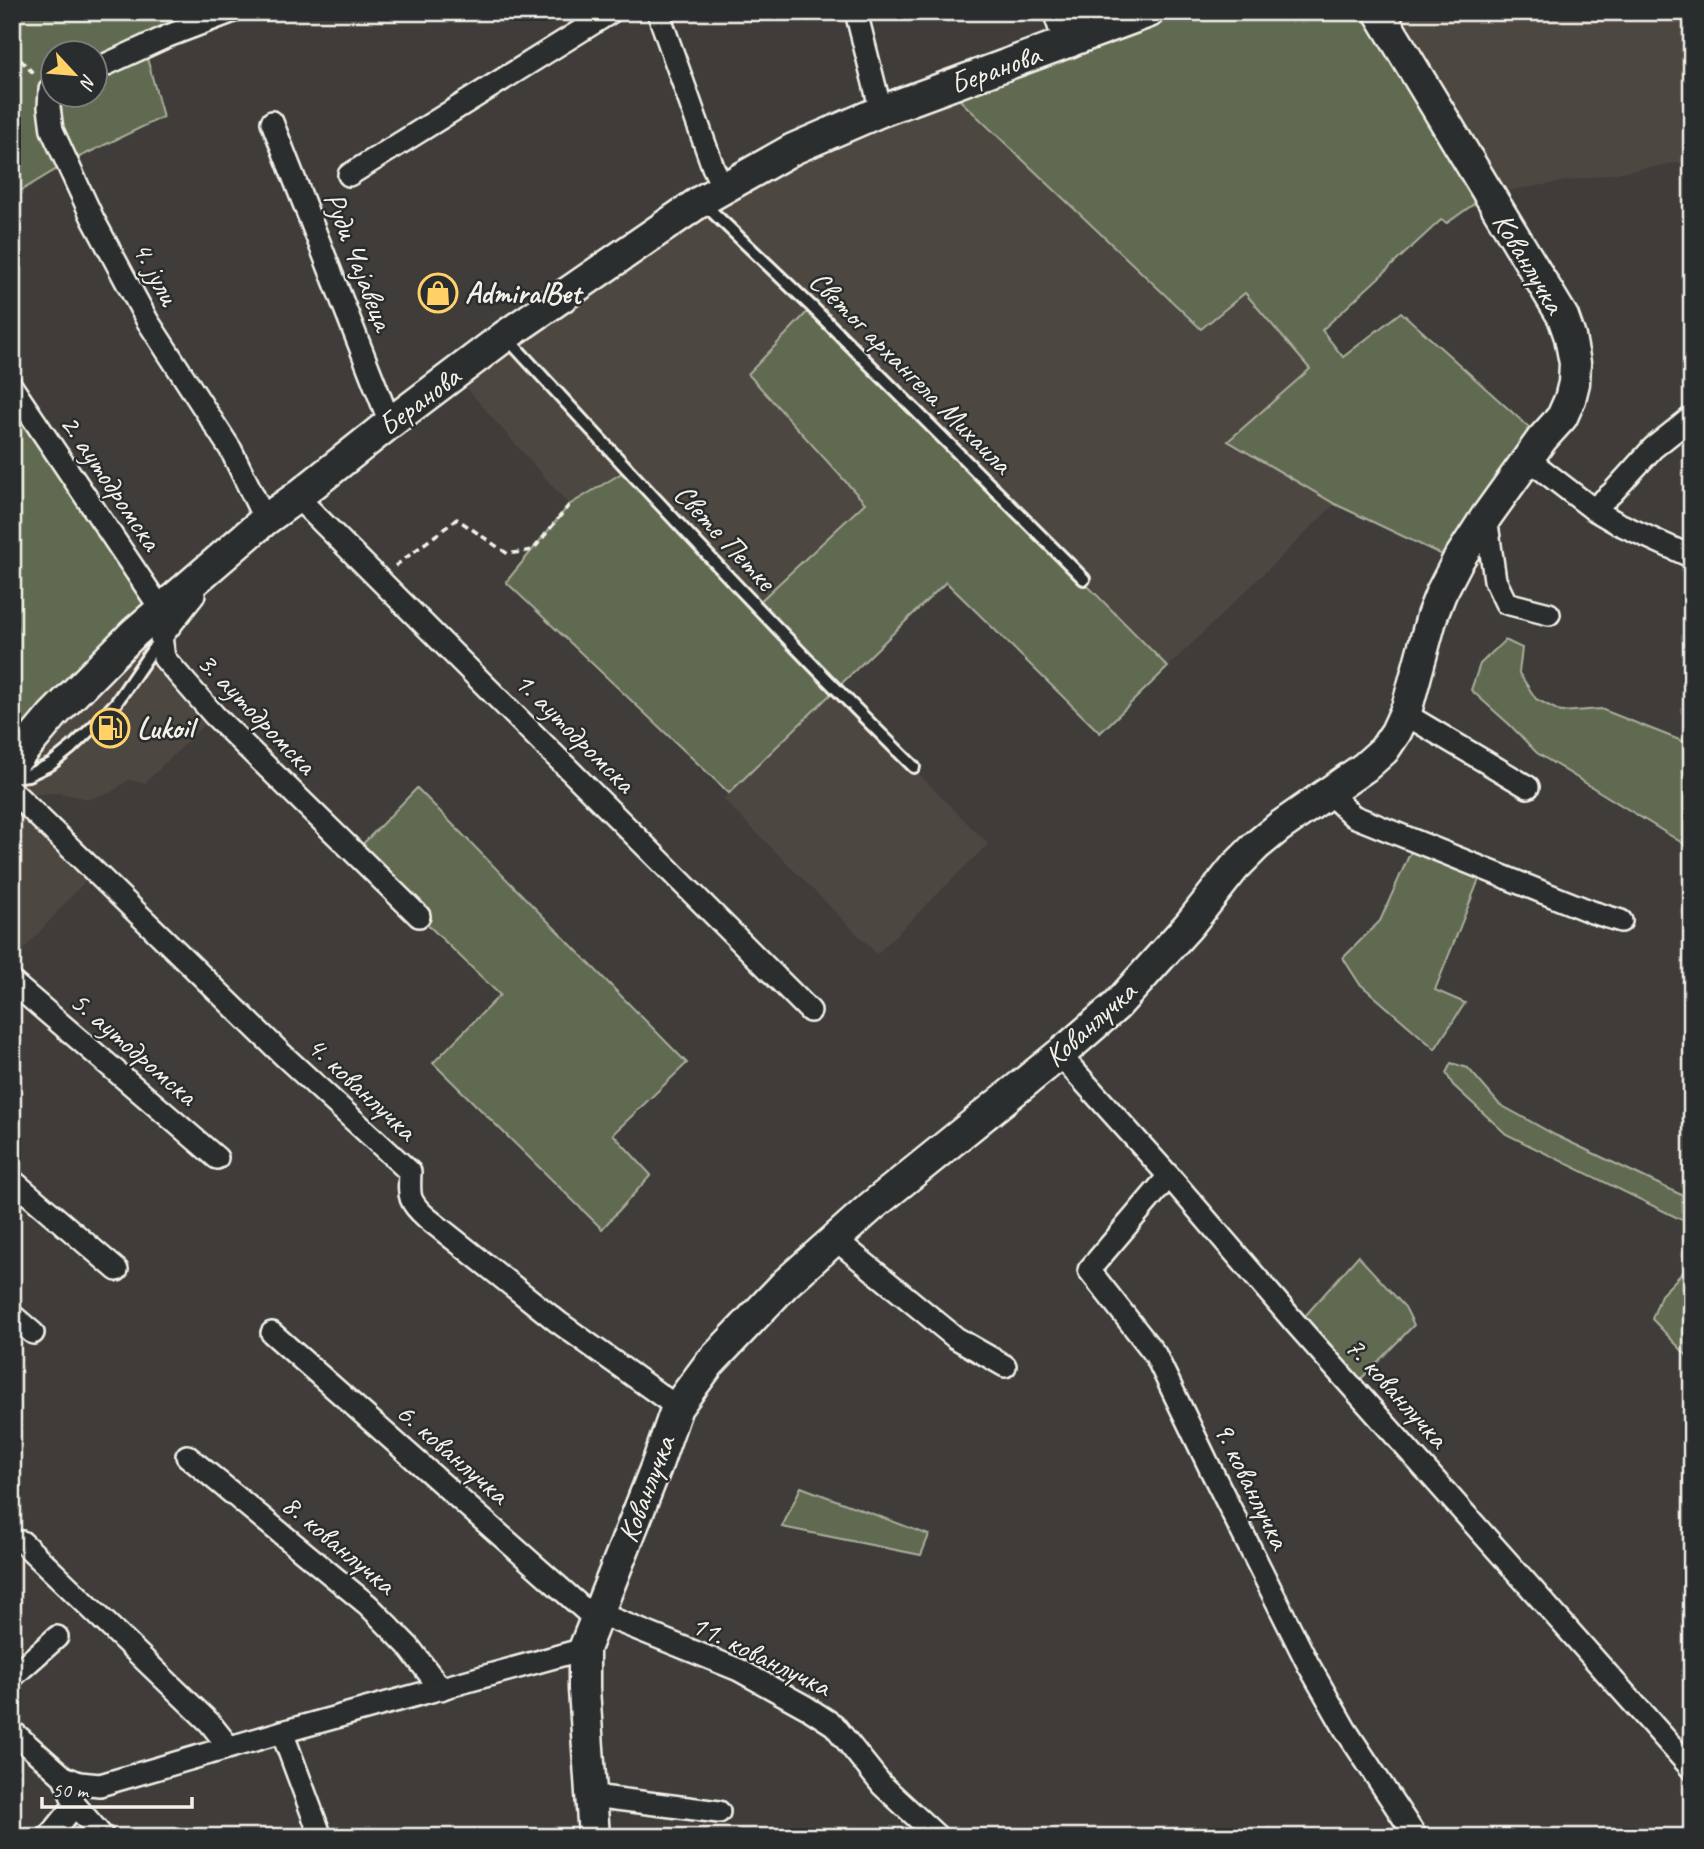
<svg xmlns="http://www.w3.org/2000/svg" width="1704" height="1849" viewBox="0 0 1704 1849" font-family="Caveat,sans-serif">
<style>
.built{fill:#4e4643}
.green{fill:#616a51;stroke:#aaae9c;stroke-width:2;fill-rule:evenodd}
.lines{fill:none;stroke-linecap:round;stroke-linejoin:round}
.lane-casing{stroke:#f4f1e8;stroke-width:16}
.street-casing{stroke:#f4f1e8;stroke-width:26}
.secondary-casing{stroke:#f4f1e8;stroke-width:35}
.path{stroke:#f4f1e8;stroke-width:3.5;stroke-dasharray:7 5;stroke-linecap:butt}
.lane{stroke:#2a2d2e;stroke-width:10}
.street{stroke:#2a2d2e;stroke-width:21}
.secondary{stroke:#2a2d2e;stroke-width:30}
.labels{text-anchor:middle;stroke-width:5;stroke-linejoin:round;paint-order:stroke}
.street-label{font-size:30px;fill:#f4f1e8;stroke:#2a2d2e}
.poi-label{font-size:30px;font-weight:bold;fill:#f4f1e8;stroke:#2a2d2e;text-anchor:start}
</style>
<rect width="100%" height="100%" fill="#3f3c3a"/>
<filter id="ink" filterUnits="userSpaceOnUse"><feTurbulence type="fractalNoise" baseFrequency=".0143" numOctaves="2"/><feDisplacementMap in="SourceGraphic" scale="14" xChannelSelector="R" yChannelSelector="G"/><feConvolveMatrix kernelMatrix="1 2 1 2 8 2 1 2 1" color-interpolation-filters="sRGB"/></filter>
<g filter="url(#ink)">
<g class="built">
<path d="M1379,12H1692V102L1680,106L1682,162L1488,194Z"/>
<path d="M946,87L1201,329L1245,293L1311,370L1229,441L1335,504L1168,667L1084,579L748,374L865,503L756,606L627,470L569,505L454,374L701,201Z"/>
<path d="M134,633L179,676L214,715L145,783L129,780L110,793L88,799L59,793L34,794L23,802L93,872L12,963V764Z"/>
<path d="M836,690L988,844L877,954L723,799Z"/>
</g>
<g class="green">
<path d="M12,12H197L200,24L144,47L163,117L67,163L12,196ZM52,52H94V94H52Z"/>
<path d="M1150,12H1379L1488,194L1447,223L1441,220L1322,330L1343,357L1401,312L1542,439L1457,562L1335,504L1228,441L1310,369L1245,293L1201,329L946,87Z"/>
<path d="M812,307L1168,667L1100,733L946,582L729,793L506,582L569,505L627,470L756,605L865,503L748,374Z"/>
<path d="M12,387L161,609L12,764Z"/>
<path d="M1505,640L1522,648L1519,673L1536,699L1561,712L1601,709L1692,745V849L1537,753L1510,725L1471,690L1480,664Z"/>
<path d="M417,788L687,1063L613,1134L651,1175L602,1229L433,1063L500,995L354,853Z"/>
<path d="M1415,842L1483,869L1435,990L1465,1003L1435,1049L1359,983L1343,958L1380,921Z"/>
<path d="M1451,1063L1468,1068L1499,1104L1555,1135L1692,1200V1225L1506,1134L1453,1085L1446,1073Z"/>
<path d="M1358,1256L1405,1307L1414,1325L1353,1387L1297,1325Z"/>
<path d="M1692,1263V1361L1652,1319L1661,1295Z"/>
<path d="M801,1487L929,1535L921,1555L782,1527Z"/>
</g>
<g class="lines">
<defs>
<g id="lane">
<path d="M703,203L812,307L1084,579"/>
<path d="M507,338C640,483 773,628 914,767"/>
<path d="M12,777L28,775L51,764L71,748L96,724L116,703L159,640"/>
</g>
<g id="street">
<path d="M658,12L713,167L723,188"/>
<path d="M856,12L881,111"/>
<path d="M94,70L168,36L231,12"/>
<path d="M52,89L50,90L49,107L52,130L93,219L147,320L231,450L265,520"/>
<path d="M272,122L390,423"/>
<path d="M349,175L611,12"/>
<path d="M12,387L161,609"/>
<path d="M1528,459L1593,509L1617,523L1692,557"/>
<path d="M297,497L810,1011"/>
<path d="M1593,509L1612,493L1653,448L1692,417"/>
<path d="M1486,517L1495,580L1506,603L1549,614"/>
<path d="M194,595L161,637L164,658L214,715L419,916"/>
<path d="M1405,714L1528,787"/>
<path d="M12,791L283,1055L410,1172C409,1197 408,1201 427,1218L558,1322L677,1407"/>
<path d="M1329,793L1353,816L1592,912L1621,921"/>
<path d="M12,982L217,1158"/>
<path d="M1059,1054L1169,1176L1297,1325L1692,1769"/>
<path d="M1169,1176L1089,1270L1155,1354L1211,1470L1308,1664L1345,1729L1416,1837"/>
<path d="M12,1180L117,1270"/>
<path d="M835,1239L956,1338L1005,1366"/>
<path d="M12,1315L33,1333"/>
<path d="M272,1333L595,1619"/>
<path d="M187,1456L368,1605L408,1646L441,1689"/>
<path d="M22,1542L210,1723L229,1747"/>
<path d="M598,1613L739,1670L806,1707L834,1725L882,1785L938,1837"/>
<path d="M12,1677L57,1637"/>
<path d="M12,1731L64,1777L79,1783L100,1785L282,1732L584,1649"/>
<path d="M282,1732L321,1837"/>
<path d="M64,1777L75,1805L103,1837"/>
<path d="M593,1796L719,1812"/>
<path d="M49,1837L75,1805"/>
</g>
<g id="secondary">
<path d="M1059,12L1069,42"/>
<path d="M12,764L53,715L134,633L265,520L297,497L390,423L505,336L701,201L793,149L881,111L1149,12"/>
<path d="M594,1837L584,1689V1649L656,1467L677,1407L709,1364L786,1283L872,1206L1071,1045L1116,1006L1189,925L1234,868L1257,845L1279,827L1365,767L1384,750L1396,732L1407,708L1432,616L1441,593L1457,562L1486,517L1542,439L1562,417L1570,399L1574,383L1575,363L1570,337L1563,317L1379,12"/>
</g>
</defs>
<use href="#lane" class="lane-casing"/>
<use href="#street" class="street-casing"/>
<use href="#secondary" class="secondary-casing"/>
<g class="path">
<path d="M12,51L36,76"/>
<path d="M395,566L457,519L508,554L533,550L569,505"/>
</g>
<use href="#lane" class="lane"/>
<use href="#street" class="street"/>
<use href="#secondary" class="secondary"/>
</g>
</g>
<defs>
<symbol id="shop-ring" viewBox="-11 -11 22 22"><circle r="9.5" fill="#2a2d2e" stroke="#ffd166" stroke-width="1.5"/><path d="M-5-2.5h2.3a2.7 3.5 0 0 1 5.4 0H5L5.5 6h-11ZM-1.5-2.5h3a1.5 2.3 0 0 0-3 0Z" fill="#ffd166"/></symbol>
<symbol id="fuel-ring" viewBox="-11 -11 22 22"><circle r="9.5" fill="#2a2d2e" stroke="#ffd166" stroke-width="1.5"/><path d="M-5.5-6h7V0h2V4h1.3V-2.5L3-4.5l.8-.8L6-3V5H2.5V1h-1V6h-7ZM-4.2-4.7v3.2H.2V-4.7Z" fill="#ffd166"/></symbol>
</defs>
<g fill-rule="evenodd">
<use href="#shop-ring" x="416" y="271" width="44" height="44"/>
<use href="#fuel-ring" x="88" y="706" width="44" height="44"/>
</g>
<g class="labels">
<g class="street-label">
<text transform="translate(995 69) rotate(-20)" y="10">Беранова</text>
<text transform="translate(359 261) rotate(69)" y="10">Руди Чајавеца</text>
<text transform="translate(1529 263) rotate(59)" y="10">Кованлучка</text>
<text transform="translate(156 273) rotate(62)" y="10">4. јули</text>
<text transform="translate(911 372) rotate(45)" y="10">Светог архангела Михаила</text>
<text transform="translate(419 401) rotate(-37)" y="10">Беранова</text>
<text transform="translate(111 482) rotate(56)" y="10">2. аутодромска</text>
<text transform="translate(725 537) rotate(47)" y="10">Свете Петке</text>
<text transform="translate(257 713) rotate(46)" y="10">3. аутодромска</text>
<text transform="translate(575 732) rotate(45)" y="10">1. аутодромска</text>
<text transform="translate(1090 1024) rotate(-42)" y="10">Кованлучка</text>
<text transform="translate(134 1048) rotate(41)" y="10">5. аутодромска</text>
<text transform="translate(362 1088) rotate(43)" y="10">4. кованлучка</text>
<text transform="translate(1397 1392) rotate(48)" y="10">7. кованлучка</text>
<text transform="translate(453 1453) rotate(41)" y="10">6. кованлучка</text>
<text transform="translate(1252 1485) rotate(64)" y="10">9. кованлучка</text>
<text transform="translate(646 1489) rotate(-69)" y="10">Кованлучка</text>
<text transform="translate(339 1544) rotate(40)" y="10">8. кованлучка</text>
<text transform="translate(761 1655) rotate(26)" y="10">11. кованлучка</text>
</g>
<g class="poi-label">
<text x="465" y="303">AdmiralBet</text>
<text x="137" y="738">Lukoil</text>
</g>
</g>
<rect width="1704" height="1849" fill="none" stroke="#2a2d2e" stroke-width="42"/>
<rect x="21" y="21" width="1662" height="1807" fill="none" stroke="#f4f1e8" stroke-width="2.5" filter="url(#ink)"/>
<g transform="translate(74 74) rotate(116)"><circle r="33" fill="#2a2d2e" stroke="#7b7b78" stroke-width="2"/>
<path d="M0-5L12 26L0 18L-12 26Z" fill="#ffd166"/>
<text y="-10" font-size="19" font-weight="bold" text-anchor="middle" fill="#f4f1e8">N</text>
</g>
<path d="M42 1797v10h150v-10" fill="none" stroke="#f4f1e8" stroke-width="3.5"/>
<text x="52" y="1797" font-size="21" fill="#f4f1e8" stroke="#2a2d2e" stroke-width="5" paint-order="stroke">50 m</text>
</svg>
